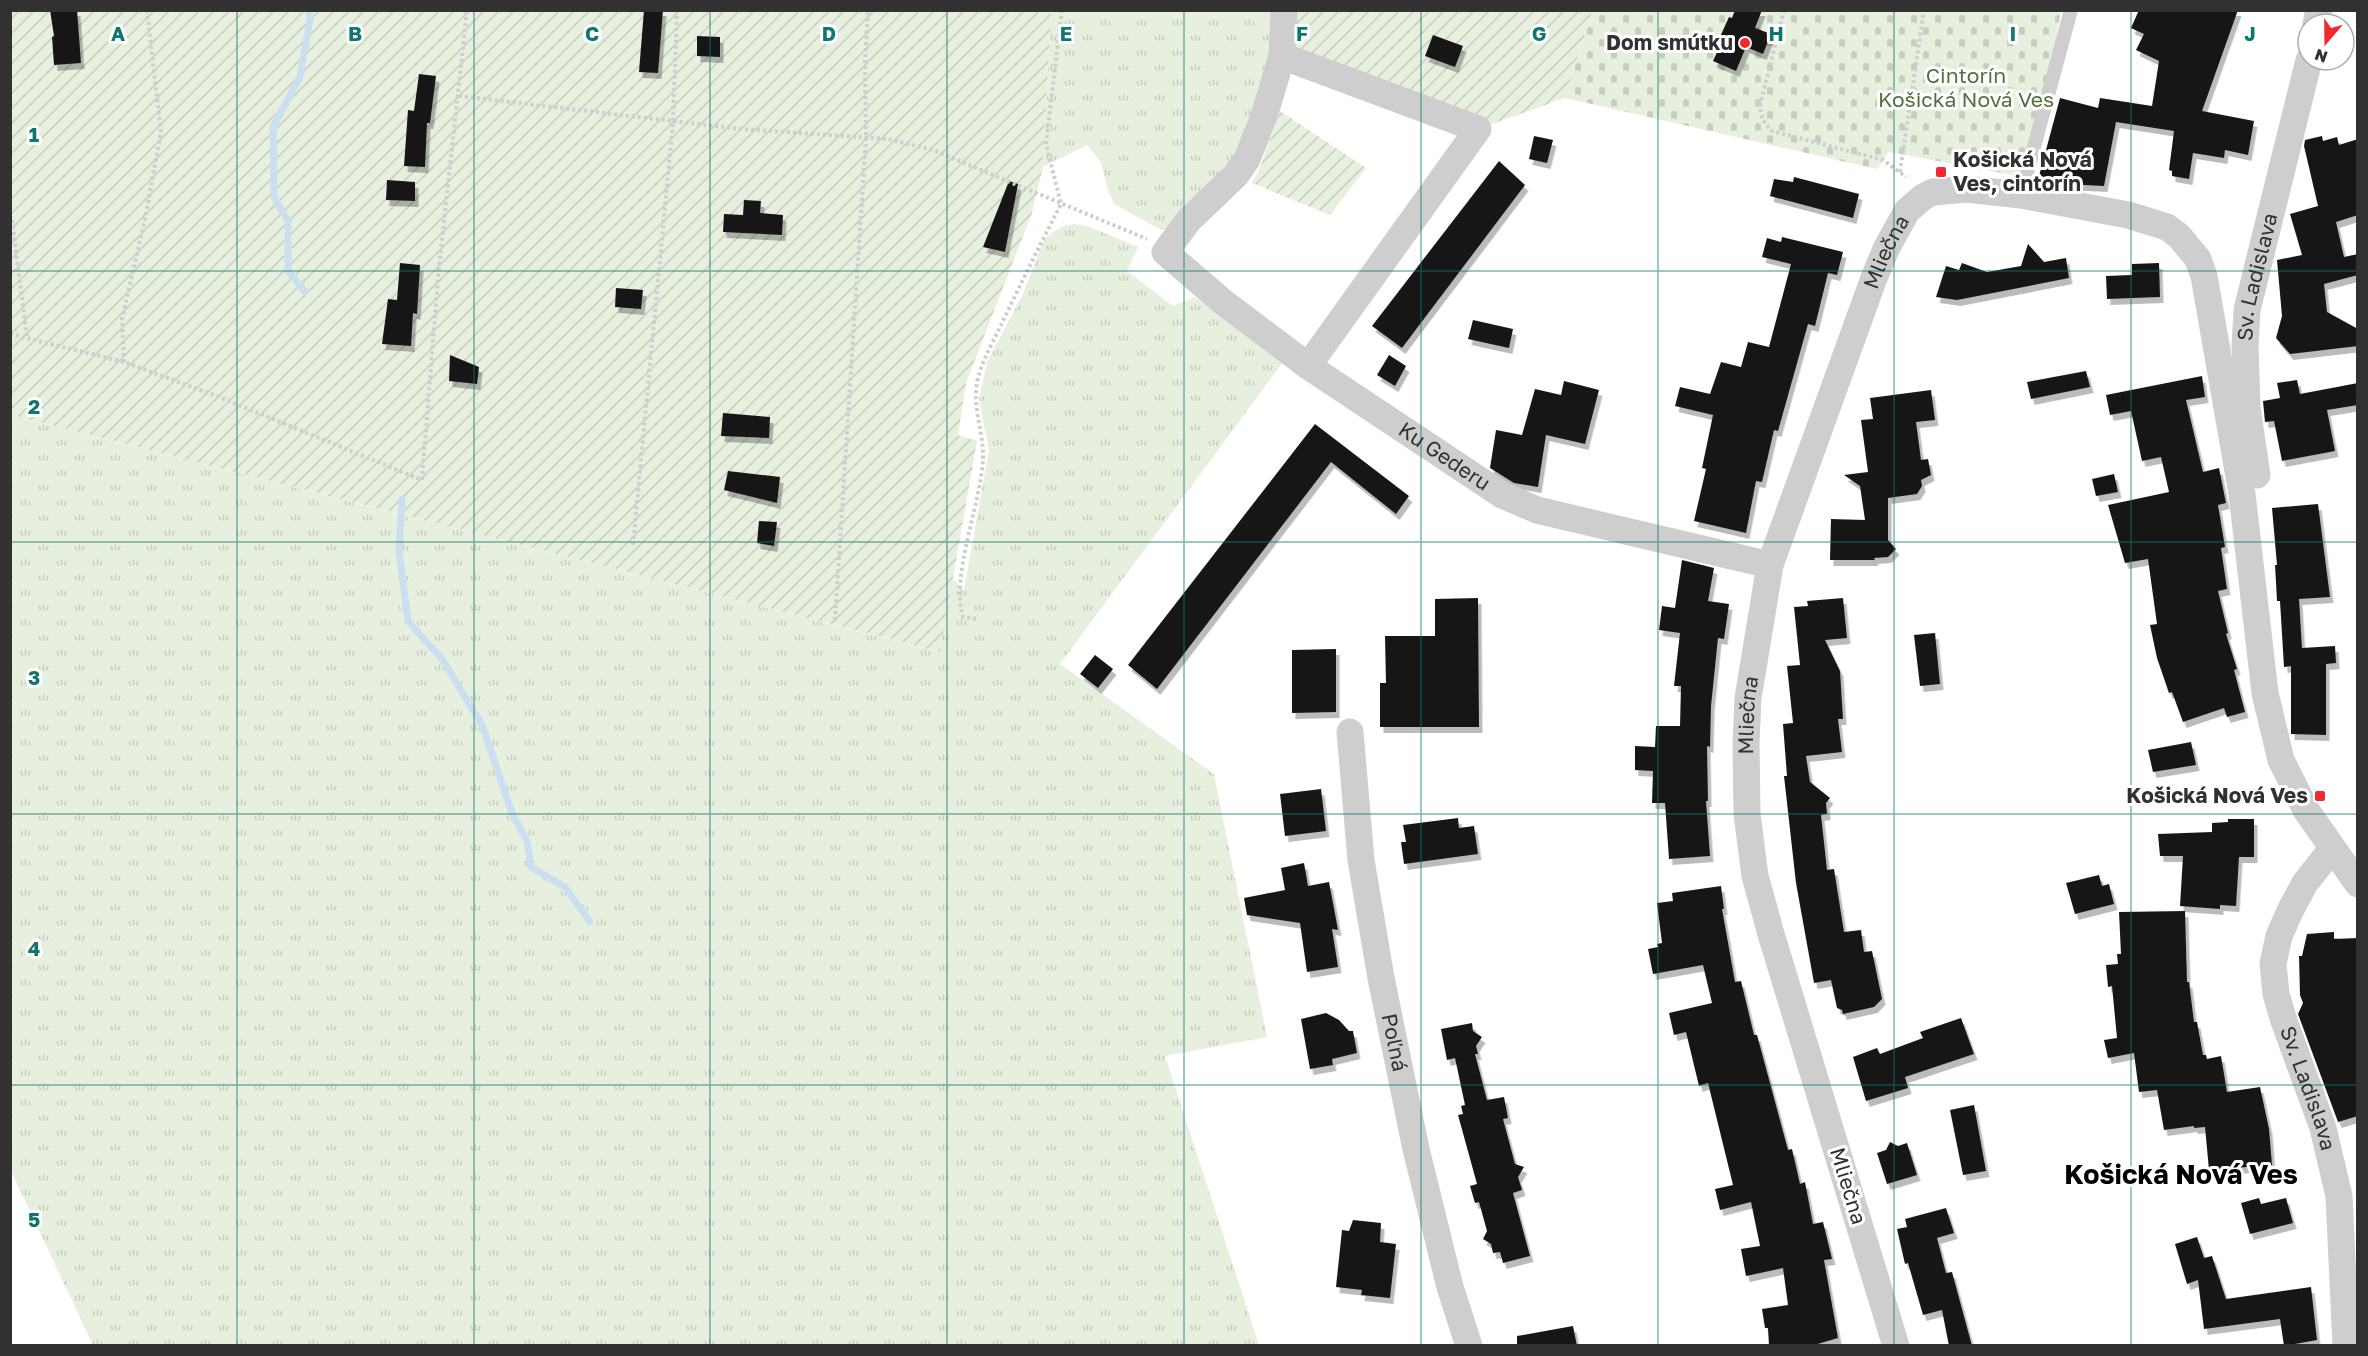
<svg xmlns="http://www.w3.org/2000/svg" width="2368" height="1356" viewBox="0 0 2368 1356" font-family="'Golos Text',sans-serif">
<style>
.grass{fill:url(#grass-tufts)}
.cemetery{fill:url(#cemetery-stones)}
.garden{fill:url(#garden-furrows)}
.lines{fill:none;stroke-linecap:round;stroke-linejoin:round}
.stream{stroke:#cadff0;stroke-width:7}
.building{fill:#181818;filter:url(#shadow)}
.path{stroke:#cecece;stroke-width:4;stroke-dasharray:3 3;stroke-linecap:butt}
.lane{stroke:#cecece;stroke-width:14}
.street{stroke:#cecece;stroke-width:27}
.grid{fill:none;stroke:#0f766e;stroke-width:1.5;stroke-opacity:0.55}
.poi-dot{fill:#f3282e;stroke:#fff;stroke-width:2}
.labels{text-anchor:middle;stroke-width:6;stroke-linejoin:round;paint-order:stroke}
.poi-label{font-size:21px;font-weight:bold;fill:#313131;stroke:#fff;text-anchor:end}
.park-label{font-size:21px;fill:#52723a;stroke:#fff}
.street-label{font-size:21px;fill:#313131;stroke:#fff}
.district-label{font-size:27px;font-weight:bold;fill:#000;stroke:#fff}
.grid-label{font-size:20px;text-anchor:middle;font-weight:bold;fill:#0f766e;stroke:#fff;stroke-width:6;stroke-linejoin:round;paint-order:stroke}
</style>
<defs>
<pattern id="grass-tufts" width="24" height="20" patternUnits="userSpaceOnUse" patternTransform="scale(1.5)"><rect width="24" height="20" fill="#e7efdf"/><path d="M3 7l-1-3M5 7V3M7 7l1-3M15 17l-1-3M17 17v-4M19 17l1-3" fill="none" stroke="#c7cdc0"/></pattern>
<pattern id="cemetery-stones" width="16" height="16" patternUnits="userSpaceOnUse" patternTransform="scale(1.5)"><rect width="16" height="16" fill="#e7efdf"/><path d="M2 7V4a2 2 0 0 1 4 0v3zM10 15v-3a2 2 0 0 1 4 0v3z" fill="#c7cdc0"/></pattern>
<pattern id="garden-furrows" width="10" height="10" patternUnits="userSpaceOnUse" patternTransform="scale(1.5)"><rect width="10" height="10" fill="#e7efdf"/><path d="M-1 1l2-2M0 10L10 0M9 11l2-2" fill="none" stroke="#c7cdc0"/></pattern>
<filter id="shadow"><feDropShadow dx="3.5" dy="6" stdDeviation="0" flood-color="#0004"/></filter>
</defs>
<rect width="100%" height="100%" fill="#fff"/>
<g class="grass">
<path d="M1051,11H1279L1275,44L1242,152L1176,227L1161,230L1114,204L1108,191L1101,162L1087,145L1043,167Z"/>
<path d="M1075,224L1087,226L1138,247L1127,271L1173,306L1194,297L1286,358L1060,664L1214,774L1267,1037L1165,1056L1259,1345H93L11,1171L10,415L939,652L953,579L964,590L989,450L979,400L987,362L1022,296L1044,240L1053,232L1063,226Z"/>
</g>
<path class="cemetery" d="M1592,11H2061L2054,51L2023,177L1889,152L1877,169L1565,98Z"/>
<g class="garden">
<path d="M10,11H1051L1043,167L1032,213L966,383L958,435L977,441L940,652L11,415Z"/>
<path d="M1297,11H1592L1565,98L1478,129L1282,56Z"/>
<path d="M1280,111L1366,168L1330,215L1252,183L1261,165Z"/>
</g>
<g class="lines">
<g class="stream">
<path d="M305,292L288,270V221L274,197L273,127L300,77L310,19L309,10"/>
<path d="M402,499L399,551L408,621L442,659L482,725L512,813L527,841L531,867L565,887L590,922"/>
</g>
</g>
<g class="building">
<path d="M50,10H77L81,63L54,65L52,37L54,36Z"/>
<path d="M644,10H663L658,73L639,72Z"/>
<path d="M1735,10H1762L1755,28L1771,34L1763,54L1746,47L1736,71L1713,61L1723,39L1720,37L1729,17L1732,18Z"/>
<path d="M2139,10H2238L2202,111L2254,121L2248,155L2225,150L2224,158L2193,153L2189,179L2172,176V171L2169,170L2174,131L2116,122L2104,186L2065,184L2039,176L2060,98L2098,108L2100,98L2152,106L2159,61L2136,50L2144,34L2131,28Z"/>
<path d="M1433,35L1463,46L1455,67L1425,56Z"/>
<path d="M697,36L720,37V57L697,56Z"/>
<path d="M419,74L436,76L430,123H427L425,167L404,166L408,110L414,111Z"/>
<path d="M1534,136L1553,140L1547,163L1529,159Z"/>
<path d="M2322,136L2323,141L2337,137L2339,145L2358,139V215L2336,222L2344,257L2358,254V275L2324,284L2327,312L2358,329V346L2290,354L2276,338L2282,316L2277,260L2302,255L2290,214L2318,206L2304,146L2305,140Z"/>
<path d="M1499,161L1525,185L1402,348L1372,326Z"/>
<path d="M1794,177L1859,194L1853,218L1770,196L1774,179L1793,182Z"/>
<path d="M387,180L415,182V201L386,200Z"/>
<path d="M1009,181L1018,184L1005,252L983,247Z"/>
<path d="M744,200L761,201L760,213L783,215L782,235L723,232L724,214L743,215Z"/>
<path d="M1782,237L1843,252L1837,275L1828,273L1815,326L1808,324L1778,431L1774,430L1762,482L1756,481L1746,533L1694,521L1706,469L1702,468L1713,415L1675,406L1680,387L1710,394L1721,362L1741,367L1748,342L1769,347L1791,264L1762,257L1767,238L1781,242Z"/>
<path d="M2028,244L2044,262L2066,258L2069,278L1957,300L1936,297L1946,266L1959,270L1962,263L1987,272L2021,266Z"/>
<path d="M400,263L420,265L417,314L413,313L411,346L382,344L388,299L397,300Z"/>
<path d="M2159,263L2160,297L2107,299L2106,276L2132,275V264Z"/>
<path d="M616,288L643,290L641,309L615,307Z"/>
<path d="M1473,320L1513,329L1509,348L1468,339Z"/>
<path d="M450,355L479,367L477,384L449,381Z"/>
<path d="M1389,355L1406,366L1395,386L1377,375Z"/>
<path d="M2086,371L2090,387L2031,399L2027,382Z"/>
<path d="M2202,376L2205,397L2186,400L2203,472L2219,468L2226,503L2218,505L2225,547L2221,548L2227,589L2218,591L2228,633L2226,634L2237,669L2234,670L2245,712L2227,717L2224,708L2183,722L2172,692L2169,693L2157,658L2150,625L2157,624L2148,559L2125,563L2108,505L2169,492L2161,457L2142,461L2131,411L2110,415L2106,395Z"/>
<path d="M2297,380L2300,394L2358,383V405L2327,410L2335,451L2282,461L2274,421L2265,422L2263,401L2280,398L2277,383Z"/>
<path d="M1564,381L1599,390L1585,444L1546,435L1538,487L1514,483L1490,468L1496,430L1522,435L1535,389L1561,395Z"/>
<path d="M1931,390L1935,420L1916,422L1921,460L1928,459L1931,475L1921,480L1922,486L1917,494L1888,498V540L1896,549L1888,557L1874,558L1875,560H1830L1831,519L1865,520L1860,486L1844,475L1868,472L1861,420L1873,419L1870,398Z"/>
<path d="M723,413L770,417L769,438L721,436Z"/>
<path d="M1315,424L1409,496L1396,514L1331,462L1157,689L1128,665Z"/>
<path d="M728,471L780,477L777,503L724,490Z"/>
<path d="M2114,474L2118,492L2096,496L2092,479Z"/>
<path d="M2318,504L2330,597L2299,599L2302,648L2335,646L2336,663L2326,664V735L2291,734V666L2284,667L2280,601H2277L2275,565H2277L2272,508Z"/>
<path d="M759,521L777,522L774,546L757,543Z"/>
<path d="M1682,560L1714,568L1708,601L1729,604L1724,639L1718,638L1711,706L1710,747L1707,746L1708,801H1706L1710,856L1669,859L1665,803H1652L1653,771L1635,770V746L1655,747L1656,726H1680L1681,686H1674L1680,633L1659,630L1662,606L1675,608Z"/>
<path d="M1478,598L1479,727H1380V683H1386L1385,636H1435V599Z"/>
<path d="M1843,598L1847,638L1825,640L1840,671L1843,719H1838L1842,752L1806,756L1810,782L1830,798L1826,803L1827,814L1821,815L1827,870L1834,869L1844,932L1861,930L1864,952L1872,951L1882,999L1874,1007L1843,1014L1842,1010L1837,1008L1831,980L1814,983L1796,883L1784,776H1787L1783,724L1793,723L1787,666L1800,665L1794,607L1808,606L1807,601Z"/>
<path d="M1935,633L1940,684L1920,686L1914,635Z"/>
<path d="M1336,649V712L1292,713V650Z"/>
<path d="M1095,655L1113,669L1098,688L1080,674Z"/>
<path d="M2191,742L2196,765L2153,772L2148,750Z"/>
<path d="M1321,789L1326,831L1285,836L1280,794Z"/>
<path d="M1458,818L1459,828L1474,826L1478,854L1404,864L1401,842H1406L1403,825Z"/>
<path d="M2228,819H2254V857H2239L2236,906L2220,905V909L2180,906L2183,856H2160L2158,834L2212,832V823L2228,822Z"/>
<path d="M1304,863L1308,886L1329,882L1338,930L1332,929L1338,967L1307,972L1300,923L1247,915L1244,898L1285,890L1281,868Z"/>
<path d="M2099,875L2102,886L2109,884L2114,904L2075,914L2066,883Z"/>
<path d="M1721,886L1724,909H1722L1735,982L1741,981L1754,1035H1757L1788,1150L1792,1149L1800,1184L1805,1182L1813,1224L1823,1222L1832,1259L1824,1260L1838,1338L1811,1346H1769L1768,1328H1765L1762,1309L1788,1305L1783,1268L1746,1276L1741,1249L1760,1246L1751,1202L1720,1210L1715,1189L1733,1185L1708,1083L1699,1086L1686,1032L1674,1035L1669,1013L1712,1003L1703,965L1653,974L1648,949L1658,947L1657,944L1662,943L1657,903L1673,901L1672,893Z"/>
<path d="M2185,911L2187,982H2189L2194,1022H2197L2203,1055H2206L2207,1059L2221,1056L2227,1092L2260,1087L2269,1129L2272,1165L2209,1170L2205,1127L2194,1128V1126L2164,1130L2157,1090L2139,1092L2134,1053L2108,1058L2104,1040L2117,1038L2112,986L2108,987L2106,965L2118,964L2117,954H2121L2119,912Z"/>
<path d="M2334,932V939L2358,938V1116L2338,1122L2298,1014L2303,1003L2300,995L2299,956H2302L2307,934Z"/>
<path d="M1326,1013L1339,1020L1349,1031H1353L1357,1053L1332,1059L1333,1065L1310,1069L1301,1019Z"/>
<path d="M1961,1018L1974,1054L1905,1077L1908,1088L1866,1101L1853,1057L1877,1048L1880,1054L1923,1038L1920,1032Z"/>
<path d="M1472,1023L1473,1031L1482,1037L1476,1046L1478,1054H1475L1487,1100L1504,1097L1508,1118L1503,1119L1515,1164L1524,1167L1518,1177L1522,1190L1513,1193L1530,1256L1503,1263L1500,1252L1493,1253L1491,1244L1483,1239L1487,1231L1479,1202L1475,1203L1470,1186L1477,1184L1458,1115L1463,1114L1461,1106L1465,1105L1455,1058L1447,1060L1441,1029Z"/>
<path d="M1974,1105L1986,1171L1963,1175L1950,1110Z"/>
<path d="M1890,1142L1898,1146L1907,1143L1917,1175L1887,1184L1877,1153L1886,1150Z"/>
<path d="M2259,1198L2261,1204L2286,1198L2293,1223L2250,1234L2241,1203Z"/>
<path d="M1946,1208L1954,1233L1937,1238L1946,1273L1952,1272L1972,1346H1949L1942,1310L1923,1315L1908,1263L1905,1264L1897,1229L1907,1227L1905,1219Z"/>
<path d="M1353,1220L1381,1223L1380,1242L1396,1244L1390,1298L1361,1295L1362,1290L1336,1287L1342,1230L1349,1231Z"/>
<path d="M2197,1237L2204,1258L2212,1256L2226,1299L2311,1287L2317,1340L2284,1346L2280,1319L2204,1329L2198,1280L2187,1284L2175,1244Z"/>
<path d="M1573,1326L1577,1346H1517V1336Z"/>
</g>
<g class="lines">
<g class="path">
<path d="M1784,10L1760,105C1761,116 1763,123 1772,131L1883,160L1906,177"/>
<path d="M459,96L741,129L888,139L933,150L1147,239"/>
<path d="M1900,172L1924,10"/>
<path d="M12,220L27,338"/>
<path d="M10,334L124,362L214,395L422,480L439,267L467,10"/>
<path d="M124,362L122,319L145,219L161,132L147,10"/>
<path d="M633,545L673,122L677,10"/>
<path d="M976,619L963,617C950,578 981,503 983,459C984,431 971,406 978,378C983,359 994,340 1002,323C1021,283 1041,243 1061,204L1046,144L1062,10"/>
<path d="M835,620L866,137L865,63L868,10"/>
</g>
<path class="lane" d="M2021,195L2071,10"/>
<g class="street">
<path d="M1284,10L1282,56L1478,129L1308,366"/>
<path d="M2316,24L2319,10"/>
<path id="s1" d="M1282,56L1264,116L1247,159L1236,175L1189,220L1165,252L1223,302L1308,366L1502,495L1537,510L1770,565"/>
<path id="s2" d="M2257,475L2247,408L2245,346L2247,310L2309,60"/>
<path id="s3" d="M1350,732L1361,860L1381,978L1416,1149L1450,1287L1469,1346"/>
<path id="s4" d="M2332,849L2305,883L2291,909L2279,936L2273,964L2276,994L2284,1021L2323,1128L2339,1196L2346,1346"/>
<path id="s5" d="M1896,1346L1771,934L1755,876L1747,814L1746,743L1748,698L1770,565L1874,278L1886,249L1907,211L1923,197L1933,192L1966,189L2021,195L2128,215L2167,227L2179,236L2198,259L2204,276L2242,494L2265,693L2281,760L2306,810L2358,884"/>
</g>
</g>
<path class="grid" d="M237,10V1346M474,10V1346M710,10V1346M947,10V1346M1184,10V1346M1421,10V1346M1658,10V1346M1894,10V1346M2131,10V1346M10,271H2358M10,542H2358M10,814H2358M10,1085H2358"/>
<g class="poi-dot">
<circle cx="1745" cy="43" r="6"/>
<rect x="1935" y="166" width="12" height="12" rx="3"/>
<rect x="2314" y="790" width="12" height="12" rx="3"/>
</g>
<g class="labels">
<g class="poi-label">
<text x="1733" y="50">Dom smútku</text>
<text x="1953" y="167" text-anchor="start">Košická Nová<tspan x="1953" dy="24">Ves, cintorín</tspan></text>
<text x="2308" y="803">Košická Nová Ves</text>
</g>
<g class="park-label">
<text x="1966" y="83">Cintorín<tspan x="1966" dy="24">Košická Nová Ves</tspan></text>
</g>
<g class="street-label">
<text dy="7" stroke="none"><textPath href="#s5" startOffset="1138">Mliečna</textPath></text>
<text dy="7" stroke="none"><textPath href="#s2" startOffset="200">Sv. Ladislava</textPath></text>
<text dy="7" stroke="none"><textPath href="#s1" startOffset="580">Ku Gederu</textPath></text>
<text dy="7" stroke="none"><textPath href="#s5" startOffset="652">Mliečna</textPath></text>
<text dy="7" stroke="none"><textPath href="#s3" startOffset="314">Poľná</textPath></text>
<text dy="7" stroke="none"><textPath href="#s4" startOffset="261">Sv. Ladislava</textPath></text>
<text transform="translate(1848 1186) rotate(73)" y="7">Mliečna</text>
</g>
<g class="district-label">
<text x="2181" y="1184">Košická Nová Ves</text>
</g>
</g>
<g class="grid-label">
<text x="118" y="41">A</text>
<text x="355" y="41">B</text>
<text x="592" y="41">C</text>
<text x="829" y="41">D</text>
<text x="1066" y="41">E</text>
<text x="1302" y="41">F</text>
<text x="1539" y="41">G</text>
<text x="1776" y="41">H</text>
<text x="2013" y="41">I</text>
<text x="2250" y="41">J</text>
<text x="34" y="142">1</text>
<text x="34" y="414">2</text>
<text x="34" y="685">3</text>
<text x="34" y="956">4</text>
<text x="34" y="1227">5</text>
</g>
<rect width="2368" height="1356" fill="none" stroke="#313131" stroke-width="24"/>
<g transform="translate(2326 42) rotate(200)"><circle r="28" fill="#ffffff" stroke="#adadad" stroke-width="1.5"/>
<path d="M0-4.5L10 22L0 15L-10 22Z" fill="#f3282e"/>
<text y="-9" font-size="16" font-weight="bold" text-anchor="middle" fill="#313131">N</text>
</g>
</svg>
